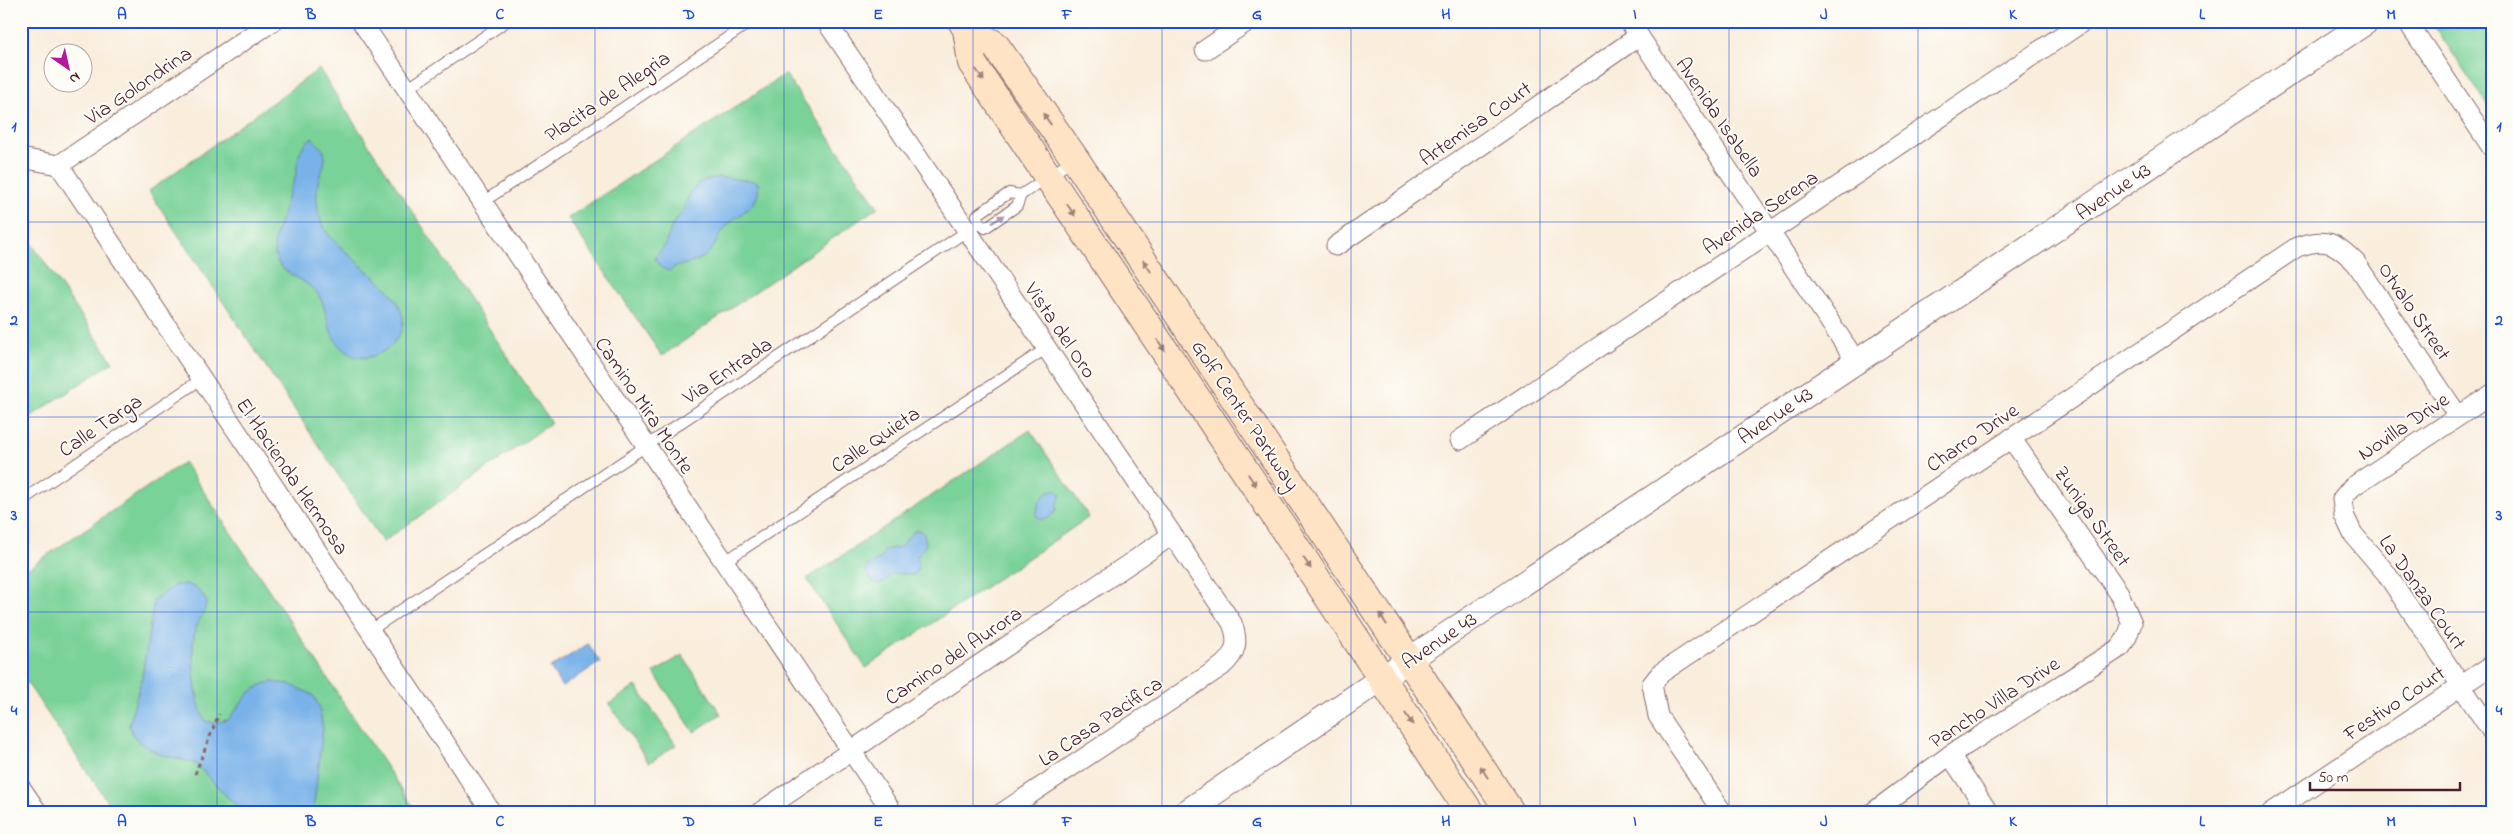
<svg xmlns="http://www.w3.org/2000/svg" width="2513" height="834" viewBox="0 0 2513 834" font-family="'Indie Flower',sans-serif">
<style>
.green{fill:#79d298;stroke:#627862}
.water{fill:#79b2e9;stroke:#62688a}
.lines{fill:none;stroke-linecap:round;stroke-linejoin:round}
.service-casing{stroke:#876769;stroke-width:12}
.minor-casing{stroke:#876769;stroke-width:21}
.tertiary-casing{stroke:#876769;stroke-width:26}
.secondary-casing{stroke:#876769;stroke-width:30}
.path{stroke:#876769;stroke-width:3;stroke-dasharray:4 4;stroke-linecap:butt}
.service{stroke:#fff;stroke-width:10}
.minor{stroke:#fff;stroke-width:19}
.tertiary{stroke:#fff;stroke-width:24}
.secondary{stroke:#fee4c5;stroke-width:28}
.oneway{fill:#a48278}
.oneway2{fill:#ae9aa0}
.grid{fill:none;stroke:#1d4ed8;stroke-width:1;stroke-opacity:0.55}
.labels{text-anchor:middle;stroke-width:4;stroke-linejoin:round;paint-order:stroke}
.street-label{font-size:21px;fill:#4a1f2b;stroke:#fdfcf7}
.neatline{fill:none;stroke:#1d4ed8;stroke-width:2}
.grid-label{font-size:16px;text-anchor:middle;font-weight:bold;fill:#1d4ed8}
</style>
<rect width="100%" height="100%" fill="#fdfcf7"/>
<filter id="ink" filterUnits="userSpaceOnUse"><feTurbulence type="fractalNoise" baseFrequency=".02" numOctaves="2"/><feDisplacementMap in="SourceGraphic" scale="10" xChannelSelector="R" yChannelSelector="G"/><feConvolveMatrix kernelMatrix="1 2 1 2 8 2 1 2 1" color-interpolation-filters="sRGB"/></filter>
<filter id="wash" filterUnits="userSpaceOnUse"><feTurbulence type="fractalNoise" baseFrequency=".0096" numOctaves="4" result="noise"/><feDisplacementMap in="SourceGraphic" scale="20" xChannelSelector="R" yChannelSelector="G"/><feGaussianBlur stdDeviation="1.12" result="paint"/><feColorMatrix in="noise" values="0 0 0 0 0 0 0 0 0 0 0 0 0 0 0 0 0 1.4 0 .05"/><feComposite in="paint" operator="in"/></filter>
<g filter="url(#wash)">
<rect width="100%" height="100%" fill="#f9eddc"/>
<g class="green">
<path d="M2432,21H2492V112L2437,30Z"/>
<path d="M319,69L551,423L383,542L149,191Z"/>
<path d="M785,74L878,207L662,356L568,218Z"/>
<path d="M21,228L113,362L21,423Z"/>
<path d="M1030,430L1089,517L866,668L807,579Z"/>
<path d="M184,462L417,813H115L21,674V573Z"/>
<path d="M682,655L721,714L694,732L654,673Z"/>
<path d="M636,686L676,745L649,763L609,704Z"/>
</g>
<g class="water">
<path d="M312,138C316,142 322,147 324,152C327,161 322,170 319,178C315,194 316,214 325,229C332,242 346,251 356,261C374,278 399,292 403,319C405,340 377,362 357,357C351,356 342,349 338,344C327,331 328,311 319,296C302,271 269,278 275,238C277,226 284,215 286,203C288,190 294,184 296,174C298,161 298,146 312,138Z"/>
<path d="M718,177L754,181L758,183C762,210 737,211 724,229C717,238 715,248 706,255C697,263 685,264 674,267L670,271C662,270 657,265 655,257L664,247L673,223L683,211L690,192L702,181Z"/>
<path d="M1056,490L1061,495L1056,506L1057,510L1048,519H1040L1036,516L1039,502L1048,491Z"/>
<path d="M919,530L924,533L926,544L917,557L919,566L914,575L893,573L882,584L873,582L866,572L867,566L881,558L885,550L900,547L914,531Z"/>
<path d="M186,584C197,587 202,593 207,602C204,614 196,624 194,635C191,656 195,702 205,721L214,723L228,720L249,693L263,684L273,682L289,684L313,695L319,706L323,729L313,813H247L232,802L195,763L159,754L141,744L133,735L129,725L142,677L154,600L175,585Z"/>
<path d="M588,644L600,662L562,687L550,668Z"/>
</g>
</g>
<g filter="url(#ink)">
<g class="lines">
<defs>
<g id="service">
<path d="M407,89L507,21"/>
<path d="M1021,195L1009,193L977,215L979,223L985,228L1017,206L1021,195L1073,160"/>
<path d="M483,202L752,21"/>
<path d="M21,501L200,380"/>
<path d="M724,562L1047,348"/>
<path d="M371,630L979,223"/>
</g>
<g id="minor">
<path d="M361,21L893,813"/>
<path d="M826,21L1232,623C1239,641 1237,653 1222,666L1002,813"/>
<path d="M1629,21L1856,361"/>
<path d="M2407,21L2492,148"/>
<path d="M1205,50L1248,21"/>
<path d="M21,158L59,165L273,21"/>
<path d="M59,165L492,813"/>
<path d="M1336,246L1639,36"/>
<path d="M2492,394L2361,481L2351,488L2342,499L2344,515L2353,534L2386,573L2492,732"/>
<path d="M1460,440L2084,21"/>
<path d="M1950,755L1989,813"/>
<path d="M21,788L38,813"/>
<path d="M759,813L1172,535"/>
<path d="M1723,813L1658,716L1652,684L1661,673L2297,247C2326,237 2335,242 2356,263L2458,416"/>
<path d="M1872,813L1950,755L2121,647L2127,637L2132,623L2119,593L2011,438"/>
<path d="M2271,813L2492,665"/>
</g>
<path id="tertiary" d="M1185,813L1410,659L2368,21"/>
<g id="secondary">
<path d="M962,21L967,29L972,63L1280,523L1470,813"/>
<path d="M967,29L995,45L1075,159L1511,813"/>
</g>
</defs>
<use href="#service" class="service-casing"/>
<use href="#minor" class="minor-casing"/>
<use href="#tertiary" class="tertiary-casing"/>
<use href="#secondary" class="secondary-casing"/>
<path class="path" d="M195,774L219,714"/>
<use href="#service" class="service"/>
<use href="#minor" class="minor"/>
<use href="#tertiary" class="tertiary"/>
<use href="#secondary" class="secondary"/>
</g>
<defs><path id="oneway-solid" d="M-6-.8H1V-3.2L6.5 0L1 3.2V.8H-6Z" transform="scale(1.25)"/></defs>
<g class="oneway">
<use href="#oneway-solid" transform="translate(980 75) rotate(56)"/>
<use href="#oneway-solid" transform="translate(1047 119) rotate(-125)"/>
<use href="#oneway-solid" transform="translate(1071 210) rotate(56)"/>
<use href="#oneway-solid" transform="translate(1147 266) rotate(-124)"/>
<use href="#oneway-solid" transform="translate(1161 345) rotate(56)"/>
<use href="#oneway-solid" transform="translate(1252 480) rotate(56)"/>
<use href="#oneway-solid" transform="translate(1307 563) rotate(57)"/>
<use href="#oneway-solid" transform="translate(1383 619) rotate(-124)"/>
<use href="#oneway-solid" transform="translate(1409 719) rotate(57)"/>
<use href="#oneway-solid" transform="translate(1484 772) rotate(-123)"/>
</g>
<use class="oneway2" href="#oneway-solid" transform="translate(998 219) rotate(-34)"/>
</g>
<path class="grid" d="M217,21V813M406,21V813M595,21V813M784,21V813M973,21V813M1162,21V813M1351,21V813M1540,21V813M1729,21V813M1918,21V813M2107,21V813M2296,21V813M21,222H2492M21,417H2492M21,612H2492"/>
<g class="labels">
<g class="street-label">
<text transform="translate(138 85) rotate(-34)" y="7">Via Golondrina</text>
<text transform="translate(607 96) rotate(-34)" y="7">Placita de Alegria</text>
<text transform="translate(1720 117) rotate(56)" y="7">Avenida Isabella</text>
<text transform="translate(1475 123) rotate(-35)" y="7">Artemisa Court</text>
<text transform="translate(2113 191) rotate(-34)" y="7">Avenue 43</text>
<text transform="translate(1760 212) rotate(-34)" y="7">Avenida Serena</text>
<text transform="translate(2415 311) rotate(56)" y="7">Otvalo Street</text>
<text transform="translate(1061 330) rotate(56)" y="7">Vista del Oro</text>
<text transform="translate(727 370) rotate(-34)" y="7">Via Entrada</text>
<text transform="translate(645 405) rotate(56)" y="7">Camino Mira Monte</text>
<text transform="translate(1246 415) rotate(56)" y="7">Golf Center Parkway</text>
<text transform="translate(1775 415) rotate(-34)" y="7">Avenue 43</text>
<text transform="translate(100 425) rotate(-34)" y="7">Calle Targa</text>
<text transform="translate(2403 426) rotate(-34)" y="7">Novilla Drive</text>
<text transform="translate(1972 437) rotate(-34)" y="7">Charro Drive</text>
<text transform="translate(875 439) rotate(-34)" y="7">Calle Quieta</text>
<text transform="translate(293 476) rotate(56)" y="7">El Hacienda Hermosa</text>
<text transform="translate(2093 516) rotate(55)" y="7">Zuniga Street</text>
<text transform="translate(2423 592) rotate(55)" y="7">La Danza Court</text>
<text transform="translate(1439 640) rotate(-34)" y="7">Avenue 43</text>
<text transform="translate(953 655) rotate(-34)" y="7">Camino del Aurora</text>
<text transform="translate(1994 702) rotate(-33)" y="7">Pancho Villa Drive</text>
<text transform="translate(2394 703) rotate(-34)" y="7">Festivo Court</text>
<text transform="translate(1100 721) rotate(-34)" y="7">La Casa Pacifica</text>
</g>
</g>
<rect width="2513" height="834" fill="none" stroke="#fdfcf7" stroke-width="55"/>
<g transform="translate(68 68) rotate(146)"><circle r="24" fill="#fdfcf7" stroke="#b5a4a5"/>
<path d="M0-4L9 19L0 12L-9 19Z" fill="#b5179e"/>
<text y="-8" font-size="14" font-weight="bold" text-anchor="middle" fill="#4a1f2b">N</text>
</g>
<path d="M2310 782v8h150v-8" fill="none" stroke="#4a1f2b" stroke-width="2.5"/>
<text x="2318" y="782" font-size="15" fill="#4a1f2b" stroke="#fdfcf7" stroke-width="4" paint-order="stroke">50 m</text>
<rect x="28" y="28" width="2458" height="778" class="neatline"/>
<g class="grid-label">
<text x="122" y="19">A</text>
<text x="311" y="19">B</text>
<text x="500" y="19">C</text>
<text x="689" y="19">D</text>
<text x="878" y="19">E</text>
<text x="1067" y="19">F</text>
<text x="1257" y="19">G</text>
<text x="1446" y="19">H</text>
<text x="1635" y="19">I</text>
<text x="1824" y="19">J</text>
<text x="2013" y="19">K</text>
<text x="2202" y="19">L</text>
<text x="2391" y="19">M</text>
<text x="14" y="131">1</text>
<text x="2499" y="131">1</text>
<text x="14" y="325">2</text>
<text x="2499" y="325">2</text>
<text x="14" y="520">3</text>
<text x="2499" y="520">3</text>
<text x="14" y="715">4</text>
<text x="2499" y="715">4</text>
<text x="122" y="826">A</text>
<text x="311" y="826">B</text>
<text x="500" y="826">C</text>
<text x="689" y="826">D</text>
<text x="878" y="826">E</text>
<text x="1067" y="826">F</text>
<text x="1257" y="826">G</text>
<text x="1446" y="826">H</text>
<text x="1635" y="826">I</text>
<text x="1824" y="826">J</text>
<text x="2013" y="826">K</text>
<text x="2202" y="826">L</text>
<text x="2391" y="826">M</text>
</g>
</svg>
